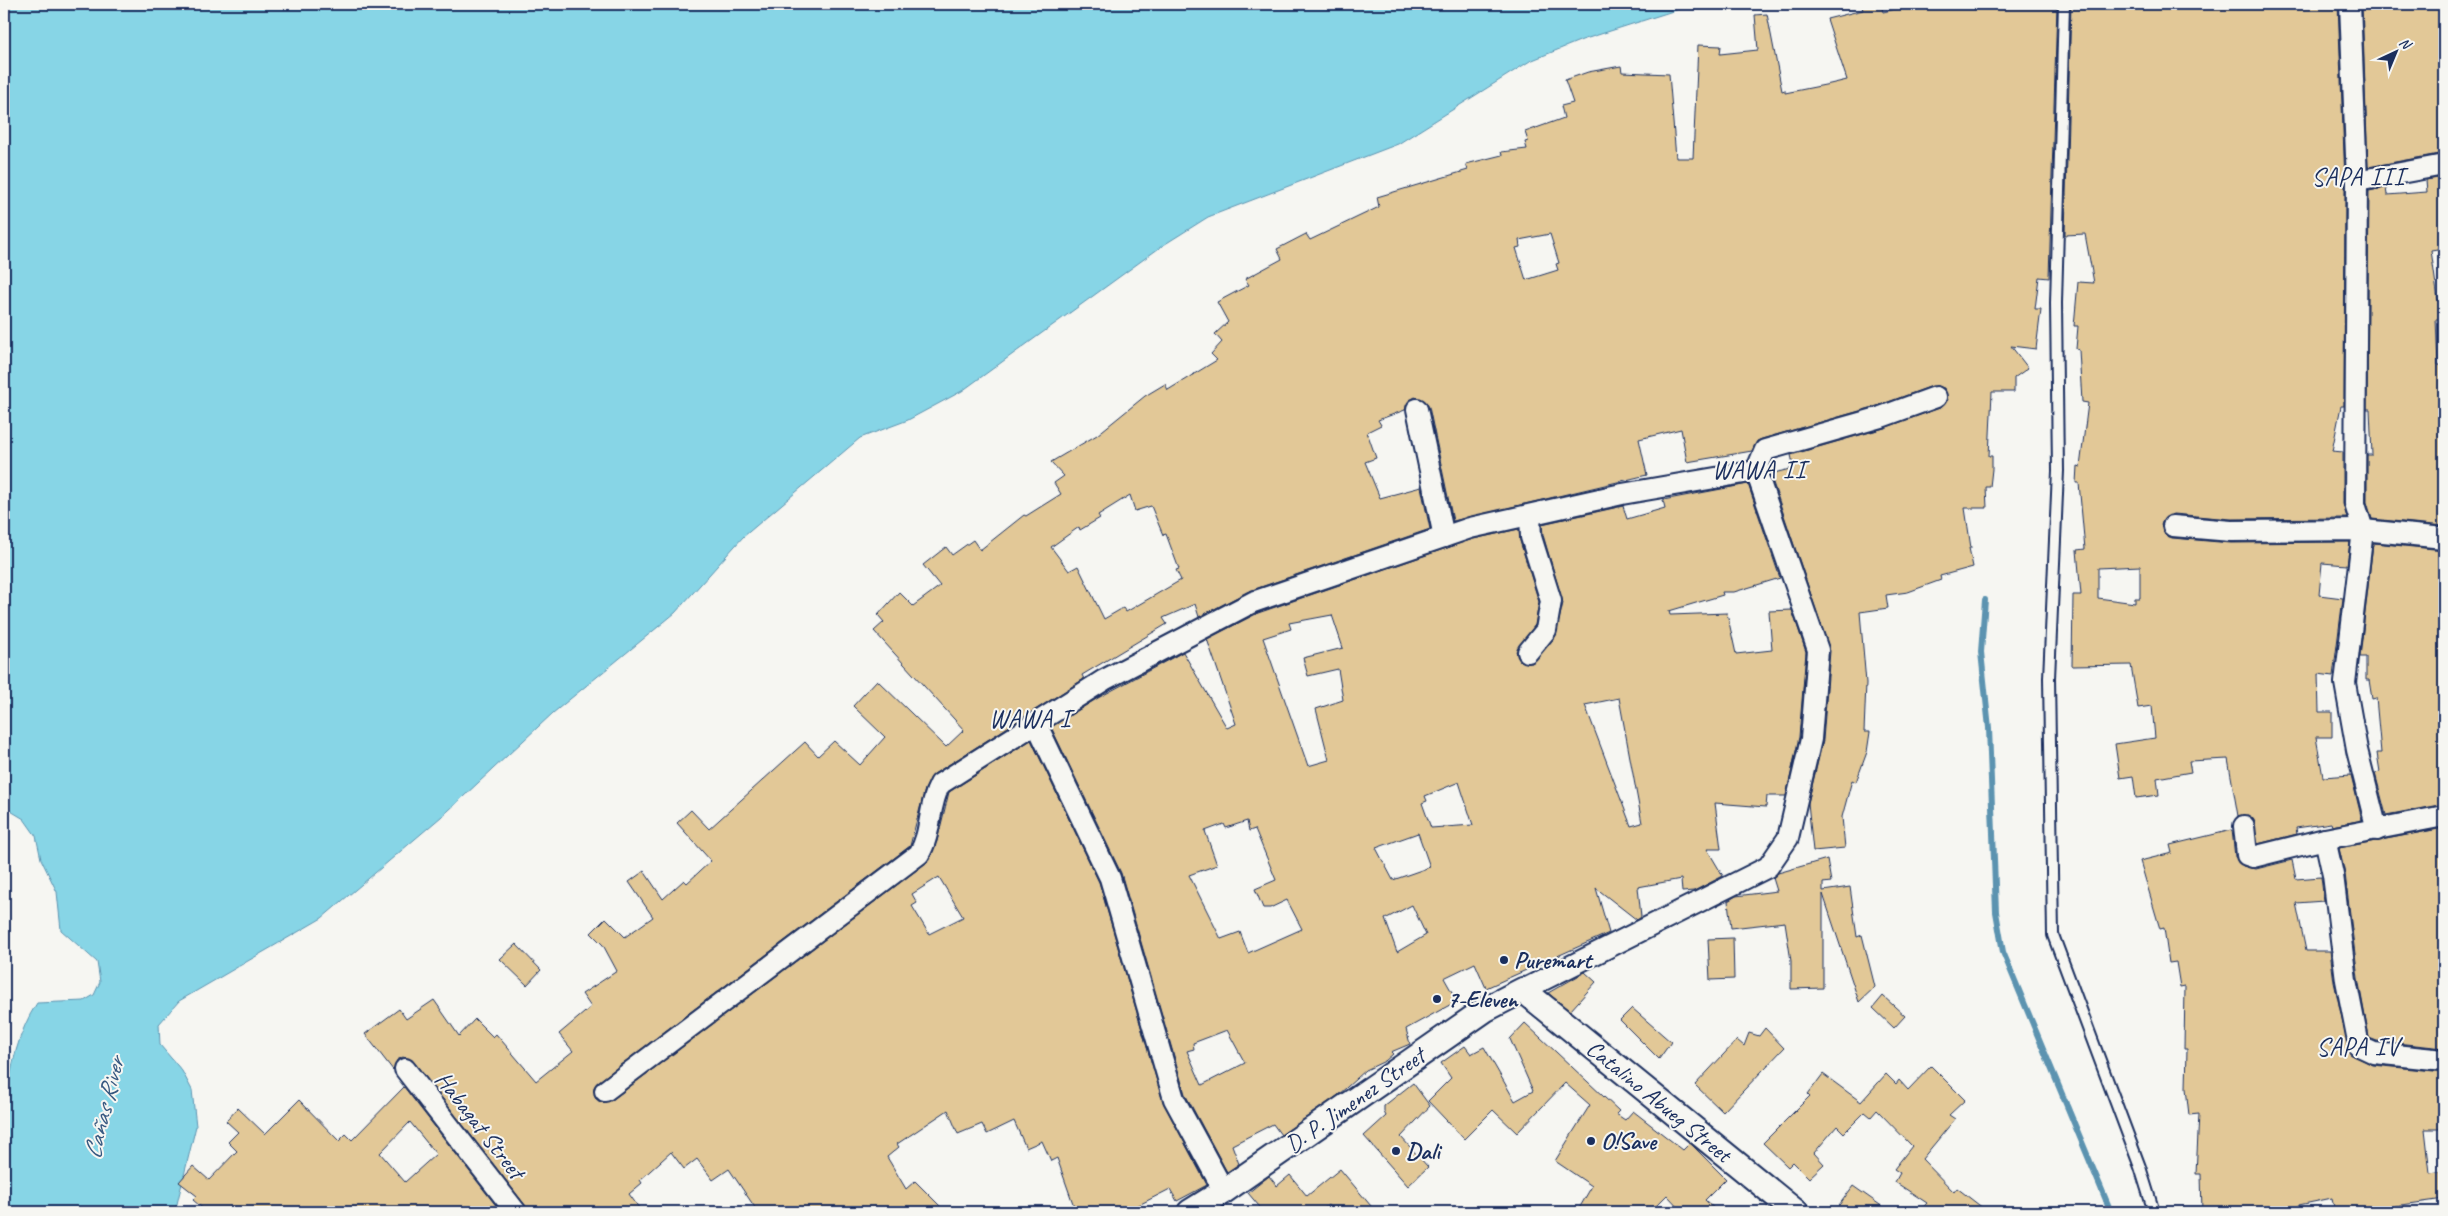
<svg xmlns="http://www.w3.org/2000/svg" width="2448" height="1216" viewBox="0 0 2448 1216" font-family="Caveat,sans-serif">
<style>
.water{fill:#87d5e6;stroke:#5c93b0}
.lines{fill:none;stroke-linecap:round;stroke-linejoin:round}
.stream{stroke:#5c93b0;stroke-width:6}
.building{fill:#e2c897;stroke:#1b2f5e;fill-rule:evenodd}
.service-casing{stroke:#1b2f5e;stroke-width:14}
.minor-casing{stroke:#1b2f5e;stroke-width:24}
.tertiary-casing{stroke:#1b2f5e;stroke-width:28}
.service{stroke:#f6f6f2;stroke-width:10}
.minor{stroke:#f6f6f2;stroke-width:20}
.tertiary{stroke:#f6f6f2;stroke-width:24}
.poi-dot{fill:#1b2f5e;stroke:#f6f6f2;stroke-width:2}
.labels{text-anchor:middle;stroke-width:4;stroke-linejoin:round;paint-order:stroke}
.poi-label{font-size:24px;font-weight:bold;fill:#1b2f5e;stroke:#f6f6f2;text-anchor:start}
.street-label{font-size:24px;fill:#1b2f5e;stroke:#f6f6f2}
.neighbourhood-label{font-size:25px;letter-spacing:1px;fill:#1b2f5e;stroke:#f6f6f2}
.water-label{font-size:25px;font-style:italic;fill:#365880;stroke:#f6f6f2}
</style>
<rect width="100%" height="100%" fill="#f6f6f2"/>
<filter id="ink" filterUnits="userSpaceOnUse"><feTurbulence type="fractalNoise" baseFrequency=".02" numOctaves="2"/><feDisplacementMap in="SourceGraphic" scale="10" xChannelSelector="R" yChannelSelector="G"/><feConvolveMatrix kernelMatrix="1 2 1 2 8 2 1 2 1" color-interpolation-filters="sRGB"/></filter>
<g filter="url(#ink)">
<path class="water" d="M4,4H1695L1582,40L1530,61L1398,144L1208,217L1162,246L962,391L908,420L860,438L743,537L675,613L553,713L448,811L322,918L179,1001L159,1024L160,1045L182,1071L192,1090L196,1126L175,1212H4C4,1146 0,1059 37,1003L84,1001L94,995L100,982L97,962L61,930L57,892L41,859L36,836L24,819L4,807Z"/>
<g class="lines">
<path class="stream" d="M1985,600L1981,652L1989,728L1996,912L2003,952L2111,1212"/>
</g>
<g class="building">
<path d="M1861,4H1881L1883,12L1917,4H2057L2049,278L2039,277L2035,309H2041L2036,349L2011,346L2028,368L2014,378V392H1992L1989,456H1992V469L1990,487H1986L1987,508H1965L1971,548H1969L1973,567L1940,576L1941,580L1908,592L1886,595L1888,608L1860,612L1866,683L1864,732H1870L1867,752L1856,782L1852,780L1842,817L1845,848L1813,851L1808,803L1823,740L1830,651L1770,474L1794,468L1791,455L1884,428L1940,408L1948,400L1944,388L1932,386L1877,406L1762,439L1757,441L1752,451L1687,462L1681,429L1639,439L1647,475L1453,521L1429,407L1425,401L1415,397L1409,401L1405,410L1378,420L1381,425L1367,432L1376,458L1365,462L1380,498L1421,487L1430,529L1249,591L1199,617L1195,604L1163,618L1167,624L1082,675L1084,679L934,774L925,789L910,846L598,1082L594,1087L595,1098L600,1102L612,1100L926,863L937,841L949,792L1031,740L1099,882L1163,1102L1207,1185L1177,1201L1170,1189L1133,1208L1135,1212H1076L1057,1158L1051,1161L1042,1141L1026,1148L1014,1121L987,1134L982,1124L958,1134L948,1110L897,1144L899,1147L887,1157L906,1189L915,1181L946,1212H758L729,1169L713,1180L697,1159L684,1169L671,1152L640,1180L642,1183L629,1194L642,1212H528L525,1205L414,1062L403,1057L397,1060L393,1070L365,1034L399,1009L406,1019L434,1000L459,1036L475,1019L493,1037L496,1034L536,1081L573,1051L559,1034L591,1007L582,994L617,971L603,945L591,933L606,918L625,937L653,917L629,882L644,871L663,899L684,880L687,883L711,861L677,823L691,810L709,829L805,742L818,756L834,741L860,765L885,737L853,706L877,680L946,747L964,730L874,631L884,622L878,615L899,592L913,606L940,586L923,565L946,547L952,555L973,540L980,550L1024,515L1026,516L1061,494L1054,483L1064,476L1051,462L1097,435L1145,396L1165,384L1168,390L1217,360L1211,354L1222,342L1215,334L1228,322L1217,302L1249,285L1245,279L1282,259L1277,249L1306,234L1310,240L1379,207L1377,197L1468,170L1466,164L1502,155L1501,152L1527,149L1525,142L1528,141L1525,132L1564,118L1561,106L1573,103L1565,80L1588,72L1621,66L1622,72L1669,74L1676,158H1693L1698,45L1721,46L1720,54L1758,50L1755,15L1767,14L1782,91L1785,90V93L1830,84L1847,80L1827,19L1863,10ZM1550,234L1559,263L1556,264L1558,270L1526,280L1516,248L1520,247L1519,240ZM1130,495L1135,511L1151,506L1163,535L1166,534L1179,569L1176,570L1181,580L1126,612L1123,608L1104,619L1078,566L1069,571L1051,547L1079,527L1080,530L1100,518L1098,515ZM939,877L963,917L929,934L912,906L917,903L912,894Z"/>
<path d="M2071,4H2338L2345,181L2344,406H2341L2332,451L2343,452V504L2347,518L2231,519L2174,514L2164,519L2161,525L2166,535L2172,538L2231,543L2350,542L2347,565L2322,563L2319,595L2343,598L2333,676L2318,674L2319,712H2332V737H2316L2323,777L2351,775L2362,820L2332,826L2331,823L2296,828L2297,834L2258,844L2253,819L2248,815L2238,816L2228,759L2189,761L2191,772L2157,778L2159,795L2136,798L2133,776L2120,778L2115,744L2155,738L2152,706L2138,708L2131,665L2072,666L2073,595H2081L2077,550L2085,549L2079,483H2076L2077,466L2080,467L2088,403L2082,402L2079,350L2076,349L2078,326H2074L2078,282L2094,283L2085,234L2065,235ZM2140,566V598H2135V603L2098,598V568Z"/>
<path d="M2362,4H2444V153L2368,167Z"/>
<path d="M2444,177V248L2431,250L2438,300H2444V319H2436L2438,365H2444V526L2372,519L2367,502V455H2372L2370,409H2367L2369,191L2386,188L2387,195L2427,192L2426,180Z"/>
<path d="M1748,484L1780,578L1734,592H1722L1723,595L1669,611L1670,615L1727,613L1736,654L1772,650L1769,611L1792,610L1806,652L1799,737L1786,796H1767L1766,807L1715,803L1721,849H1707L1723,876L1694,891L1682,892L1681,879L1638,887L1641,917L1637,920L1596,888L1609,933L1486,988L1475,963L1444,978L1457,1001L1406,1029L1410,1044L1391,1052L1393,1054L1385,1061L1366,1070L1337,1096L1281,1135L1273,1124L1232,1145L1239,1164L1227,1172L1185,1094L1121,873L1051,727L1098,698L1183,652L1227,728L1236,724L1207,639L1258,613L1473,539L1519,529L1520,541L1539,602L1535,625L1516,651L1520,661L1532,663L1555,637L1563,603L1543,535L1542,524L1623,506L1627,519L1665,508L1663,500ZM1332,615L1343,648L1303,658L1308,676L1338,669L1343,700L1316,709L1329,760L1308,766L1263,638L1291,629L1289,623ZM1619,698L1642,823L1631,826L1585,705ZM1459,782L1473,825L1431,828L1422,803L1427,801L1425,796ZM1247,821L1249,831L1255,829L1276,880L1255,889L1263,908H1270L1287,900L1302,929L1248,953L1240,932L1221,939L1189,875L1217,865L1205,831L1224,824L1226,828ZM1418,833L1430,867L1393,880L1376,848ZM1412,905L1426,935L1397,952L1385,919ZM1227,1030L1245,1063L1202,1085L1187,1051L1194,1049L1193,1043Z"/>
<path d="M2373,543L2444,550L2440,583H2444L2442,617L2444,618L2440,640L2444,641V804L2386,815L2375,773L2380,772L2377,753H2381L2376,698L2372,699L2369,680H2366V657H2360Z"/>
<path d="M2444,828V1048L2377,1041L2369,1038L2358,978L2345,874L2339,848Z"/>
<path d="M2232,830L2235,857L2243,866L2256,869L2292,860L2296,879L2321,877L2324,901L2296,903L2306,951H2330L2334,982L2350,1054L2373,1065L2444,1072V1129H2425L2430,1173L2444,1171V1199L2395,1206L2397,1212H2335L2332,1198L2299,1205V1212H2262V1210L2220,1208V1212H2202L2201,1174H2196L2199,1114L2189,1115L2186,1088L2187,1049H2184L2185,986L2180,987L2176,962L2169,963L2164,928L2160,929L2140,861L2172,853L2170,845Z"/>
<path d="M1827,859L1831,882L1823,883V891L1850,887L1857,937L1862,935L1875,987L1859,1002L1823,894V988L1791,989V961L1785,922L1731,928L1728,901L1736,896L1777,891L1773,878L1778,873Z"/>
<path d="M1733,938L1734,979L1710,980L1708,939Z"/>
<path d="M516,944L541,970L527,985L500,959Z"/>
<path d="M1585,972L1596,982L1570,1011L1548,993Z"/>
<path d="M1883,996L1905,1016L1894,1028L1873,1008Z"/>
<path d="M1632,1008L1671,1042L1659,1059L1620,1020Z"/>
<path d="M1525,1023L1619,1111L1616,1114L1625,1120L1633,1111L1683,1150L1690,1143L1726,1179L1705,1200L1718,1212H1683L1667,1195L1650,1212H1577L1592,1186L1555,1161L1590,1105L1565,1083L1517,1133L1493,1110L1464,1139L1428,1101L1451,1078L1441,1063L1465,1046L1471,1054L1484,1047L1515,1101L1533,1091L1510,1039Z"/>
<path d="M1765,1028L1784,1048L1723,1112L1695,1085L1737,1040L1744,1046L1749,1033L1759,1036Z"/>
<path d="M1931,1066L1965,1100L1949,1115L1955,1119L1922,1159L1954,1192L1957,1188L1988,1212H1919L1927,1203L1895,1182L1900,1173L1894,1169L1912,1146L1877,1110L1871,1117L1865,1112L1844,1133L1837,1126L1814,1153L1824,1164L1809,1178L1793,1162L1788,1167L1763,1143L1810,1096L1808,1094L1823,1074L1861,1102L1886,1074L1896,1084L1899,1080L1908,1090Z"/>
<path d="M1413,1083L1430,1106L1401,1137L1428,1167L1408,1186L1364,1136L1386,1116L1384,1112V1106Z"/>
<path d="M404,1087L501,1212H207L193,1200L197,1196L179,1182L193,1166L209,1180L237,1151L228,1142L238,1132L226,1121L238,1108L265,1134L299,1100L339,1141L346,1134L352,1140ZM410,1122L436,1154L405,1182L380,1153Z"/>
<path d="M1340,1169L1376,1212H1334L1328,1205L1320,1212H1264L1248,1193L1269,1176L1277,1186L1290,1175L1307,1196Z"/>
<path d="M1853,1186L1890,1212H1834Z"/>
</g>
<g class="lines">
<defs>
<path id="service" d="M2064,4L2056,303L2058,471L2049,678L2053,935L2140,1167L2154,1212"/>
<g id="minor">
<path d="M2350,4L2357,181L2355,504L2363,530L2345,683L2357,750L2377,830"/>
<path d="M2357,181L2444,165"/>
<path d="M1417,409L1444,537"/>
<path d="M1756,471L1765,450L1881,417L1936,397"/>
<path d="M2173,526L2231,531L2363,530L2444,538"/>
<path d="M1528,652L1546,630L1551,601L1531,537L1530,516"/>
<path d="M1036,723L1110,878L1174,1099L1224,1191"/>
<path d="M2244,826L2247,855L2253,857L2325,839L2444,816"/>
<path d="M2325,839L2333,875L2346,980L2359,1046L2374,1053L2444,1060"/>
<path d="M405,1069L516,1212"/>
<path d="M605,1091L919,854C932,833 928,806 940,784L1104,680L1253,602L1470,528L1622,494L1756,471L1818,650L1811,739L1788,838L1768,867L1523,990"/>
</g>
<path id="tertiary" d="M1190,1212L1224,1191L1486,1009L1523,990L1796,1212"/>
</defs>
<use href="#service" class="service-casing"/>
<use href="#minor" class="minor-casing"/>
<use href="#tertiary" class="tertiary-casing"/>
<use href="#service" class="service"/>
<use href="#minor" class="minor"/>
<use href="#tertiary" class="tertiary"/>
</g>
</g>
<g class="poi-dot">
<circle cx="1504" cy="960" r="5"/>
<circle cx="1437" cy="999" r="5"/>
<circle cx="1591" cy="1141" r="5"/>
<circle cx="1396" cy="1151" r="5"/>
</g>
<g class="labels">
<g class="poi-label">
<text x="1514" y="968">Puremart</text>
<text x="1447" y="1007">7-Eleven</text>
<text x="1601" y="1149">O!Save</text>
<text x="1406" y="1159">Dali</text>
</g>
<g class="street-label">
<text transform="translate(1355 1100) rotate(-35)" y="8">D. P. Jimenez Street</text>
<text transform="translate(1659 1101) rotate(39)" y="8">Catalino Abueg Street</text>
<text transform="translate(480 1125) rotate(52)" y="8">Habagat Street</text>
</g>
<g class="neighbourhood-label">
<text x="2358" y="185">SAPA III</text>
<text x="1759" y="478">WAWA II</text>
<text x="1030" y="727">WAWA I</text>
<text x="2358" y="1055">SAPA IV</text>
</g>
<g class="water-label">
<text transform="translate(103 1108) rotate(-76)" y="9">Cañas River</text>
</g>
</g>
<rect width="2448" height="1216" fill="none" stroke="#f6f6f2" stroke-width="20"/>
<rect x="10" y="10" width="2428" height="1196" fill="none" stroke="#1b2f5e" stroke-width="2" filter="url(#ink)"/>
<g transform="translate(2396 52) rotate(44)" stroke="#f6f6f2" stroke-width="4" paint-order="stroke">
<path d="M0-4L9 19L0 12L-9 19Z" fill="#1b2f5e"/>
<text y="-8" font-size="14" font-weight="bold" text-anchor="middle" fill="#1b2f5e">N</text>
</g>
</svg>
